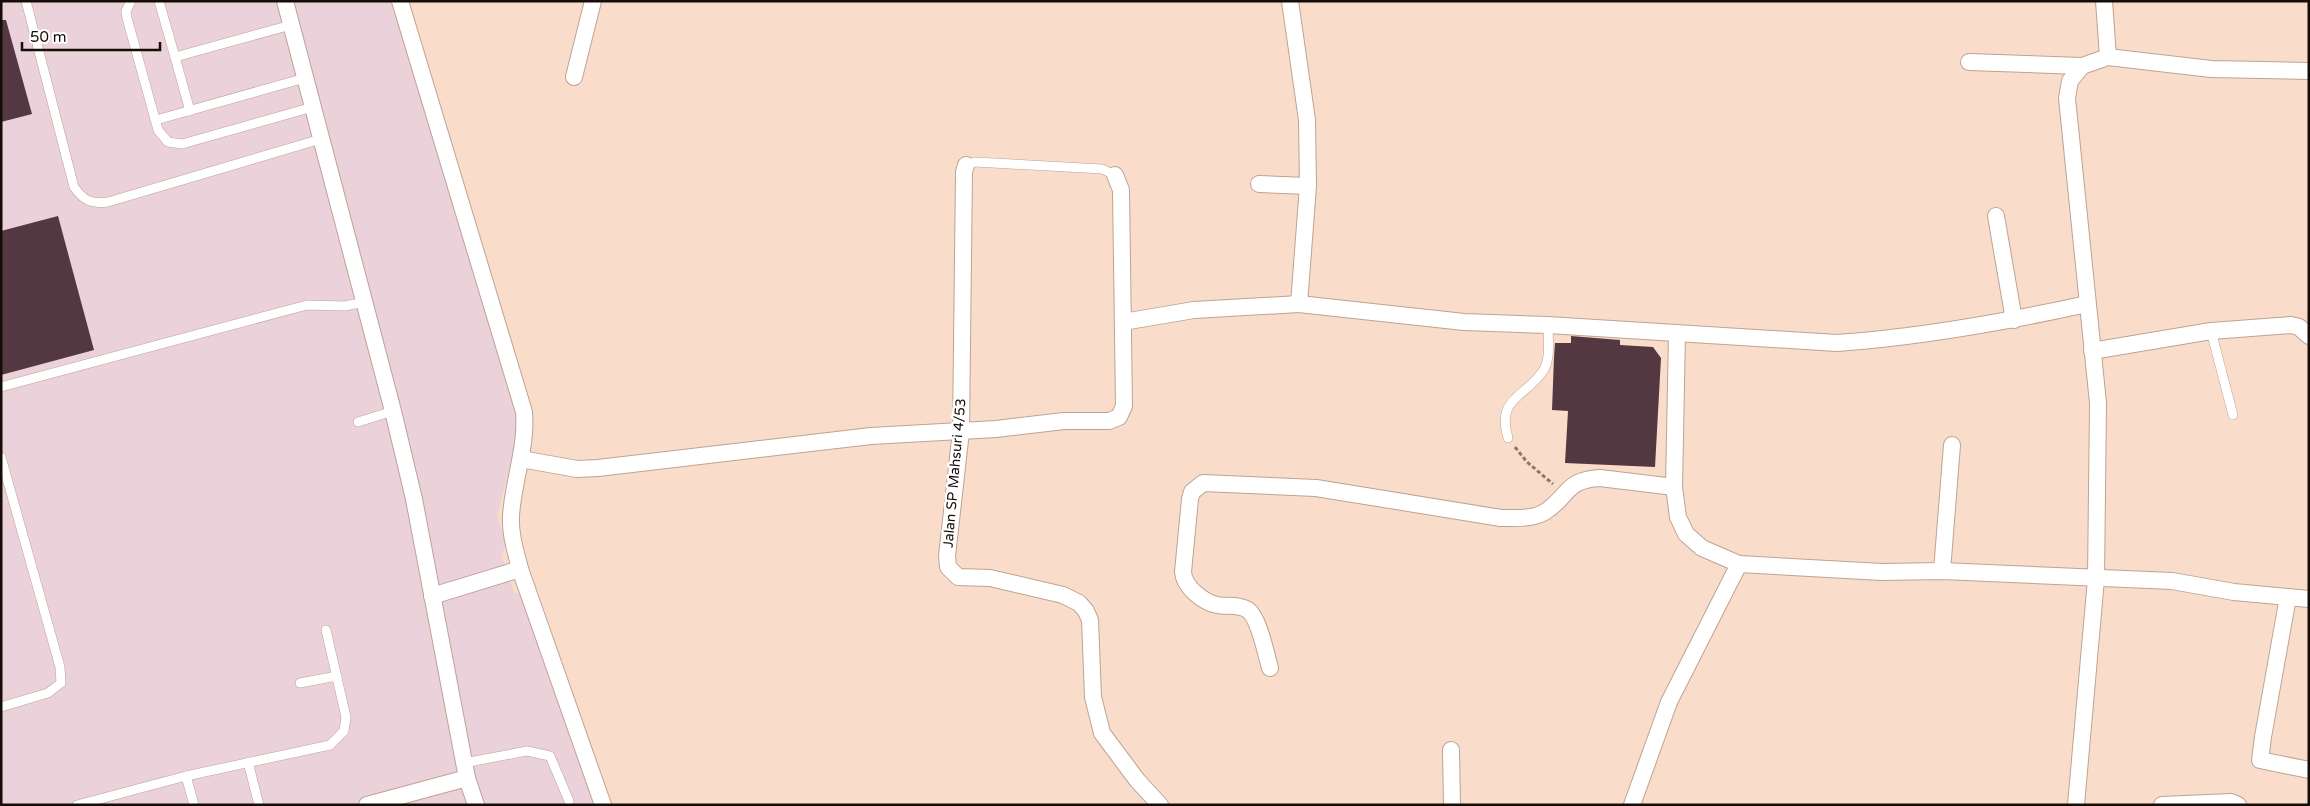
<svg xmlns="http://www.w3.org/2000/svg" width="2310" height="806" viewBox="0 0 2310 806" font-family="'Varela Round',sans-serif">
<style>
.education{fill:#ebd1d9}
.building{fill:#533841}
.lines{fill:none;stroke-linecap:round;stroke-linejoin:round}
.lane-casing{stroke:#bea392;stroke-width:10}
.street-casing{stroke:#bea392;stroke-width:18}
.path{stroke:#8b786b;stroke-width:3;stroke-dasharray:4 2.5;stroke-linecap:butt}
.lane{stroke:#fff;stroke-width:9}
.street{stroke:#fff;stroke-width:16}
.labels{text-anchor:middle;stroke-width:5;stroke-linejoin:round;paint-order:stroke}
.street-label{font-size:14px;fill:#160d07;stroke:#fff}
</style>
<rect width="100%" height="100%" fill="#f9ddca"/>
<path class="education" d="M1,1H394L516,406L517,438L497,516L507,545L501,554L514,592L527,597L596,805H1Z"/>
<g class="building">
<path d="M1,20H6L32,114L1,122Z"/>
<path d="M58,216L94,350L1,375V231Z"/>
<path d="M1571,336L1620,340V345L1653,347L1661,358L1655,467L1565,463L1568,411L1552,410L1554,357L1555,343H1571Z"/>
</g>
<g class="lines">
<defs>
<g id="lane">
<path d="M26,1L74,187C84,201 91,204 108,202L321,139"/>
<path d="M131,1L126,11L127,18L158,130L168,142L182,144L313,107"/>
<path d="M159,1L175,57L291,25"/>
<path d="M175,57L190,111"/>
<path d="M156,120L305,78"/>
<path d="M966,165L975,162L1102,169L1115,175"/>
<path d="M2211,331L2233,415"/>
<path d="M1,387L307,305L345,306L364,302"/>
<path d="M358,422L393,411"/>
<path d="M1508,438C1496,397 1525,398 1543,371C1551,360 1548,338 1548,325"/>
<path d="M1,457L60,667L61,683L48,693L1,707"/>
<path d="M300,683L337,676"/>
<path d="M248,762L259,805"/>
<path d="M464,763L527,751L550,756L569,801"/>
<path d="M186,776L194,805"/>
<path d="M77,805L186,776L330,745L344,731L346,717L326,630"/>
</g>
<g id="street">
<path d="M285,1L393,411L414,499L467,778L476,805"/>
<path d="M400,1L524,412C527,448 513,481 511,516C510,535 516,552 520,569L603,805"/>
<path d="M1290,1L1307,120L1308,186L1299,304"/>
<path d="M2104,1L2108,57"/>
<path d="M1969,62L2082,66"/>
<path d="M574,77L593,1"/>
<path d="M966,165L964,172L961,431L947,556L948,567L958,577L990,578L1063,595L1079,603L1086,611L1090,620L1093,697L1102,733L1137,780L1160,805"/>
<path d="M1259,184L1308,186"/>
<path d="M1996,216L2014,320"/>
<path d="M1123,322L1194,310L1299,304L1464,322L1548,325L1837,343C1921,337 2005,322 2087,304"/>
<path d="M1677,333L1674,487L1678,517L1686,534L1702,548L1739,564L1882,572L1942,571L2172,581L2234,592L2309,599"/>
<path d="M2092,351L2211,331L2291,325L2299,327L2309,336"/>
<path d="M521,459L577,469L598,468L871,436L996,429L1064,421H1109L1119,417L1124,406L1121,190L1115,175"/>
<path d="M1942,571L1952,445"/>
<path d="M432,596L520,569"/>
<path d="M2288,597L2263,737L2260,760L2309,770"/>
<path d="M1270,668C1266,654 1259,618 1248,610C1239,604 1227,607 1217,605C1203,602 1184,587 1183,572L1190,499L1192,492L1203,483L1316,488L1501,518C1516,518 1536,520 1549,509C1570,493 1567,480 1600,478L1674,487"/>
<path d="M1451,750L1452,805"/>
<path d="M367,805L467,778"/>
<path d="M1632,805L1669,702L1739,564"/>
<path d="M2076,805L2096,579L2098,403L2067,98L2070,81L2082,66L2108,57L2211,69L2309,71"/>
<path d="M2162,805L2231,802L2238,805"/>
</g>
</defs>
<use href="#lane" class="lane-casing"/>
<use href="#street" class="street-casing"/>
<path class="path" d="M1515,447L1527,462L1553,484"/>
<use href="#lane" class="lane"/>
<use href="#street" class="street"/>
</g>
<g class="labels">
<g class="street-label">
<text transform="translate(954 473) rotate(-85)" y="5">Jalan SP Mahsuri 4/53</text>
</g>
</g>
<rect width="2310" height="806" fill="none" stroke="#160d07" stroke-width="5"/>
<path d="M22 42v8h138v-8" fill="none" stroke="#160d07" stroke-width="2.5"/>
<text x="30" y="42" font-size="15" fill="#160d07" stroke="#ffffff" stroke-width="4" paint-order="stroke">50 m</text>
</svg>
